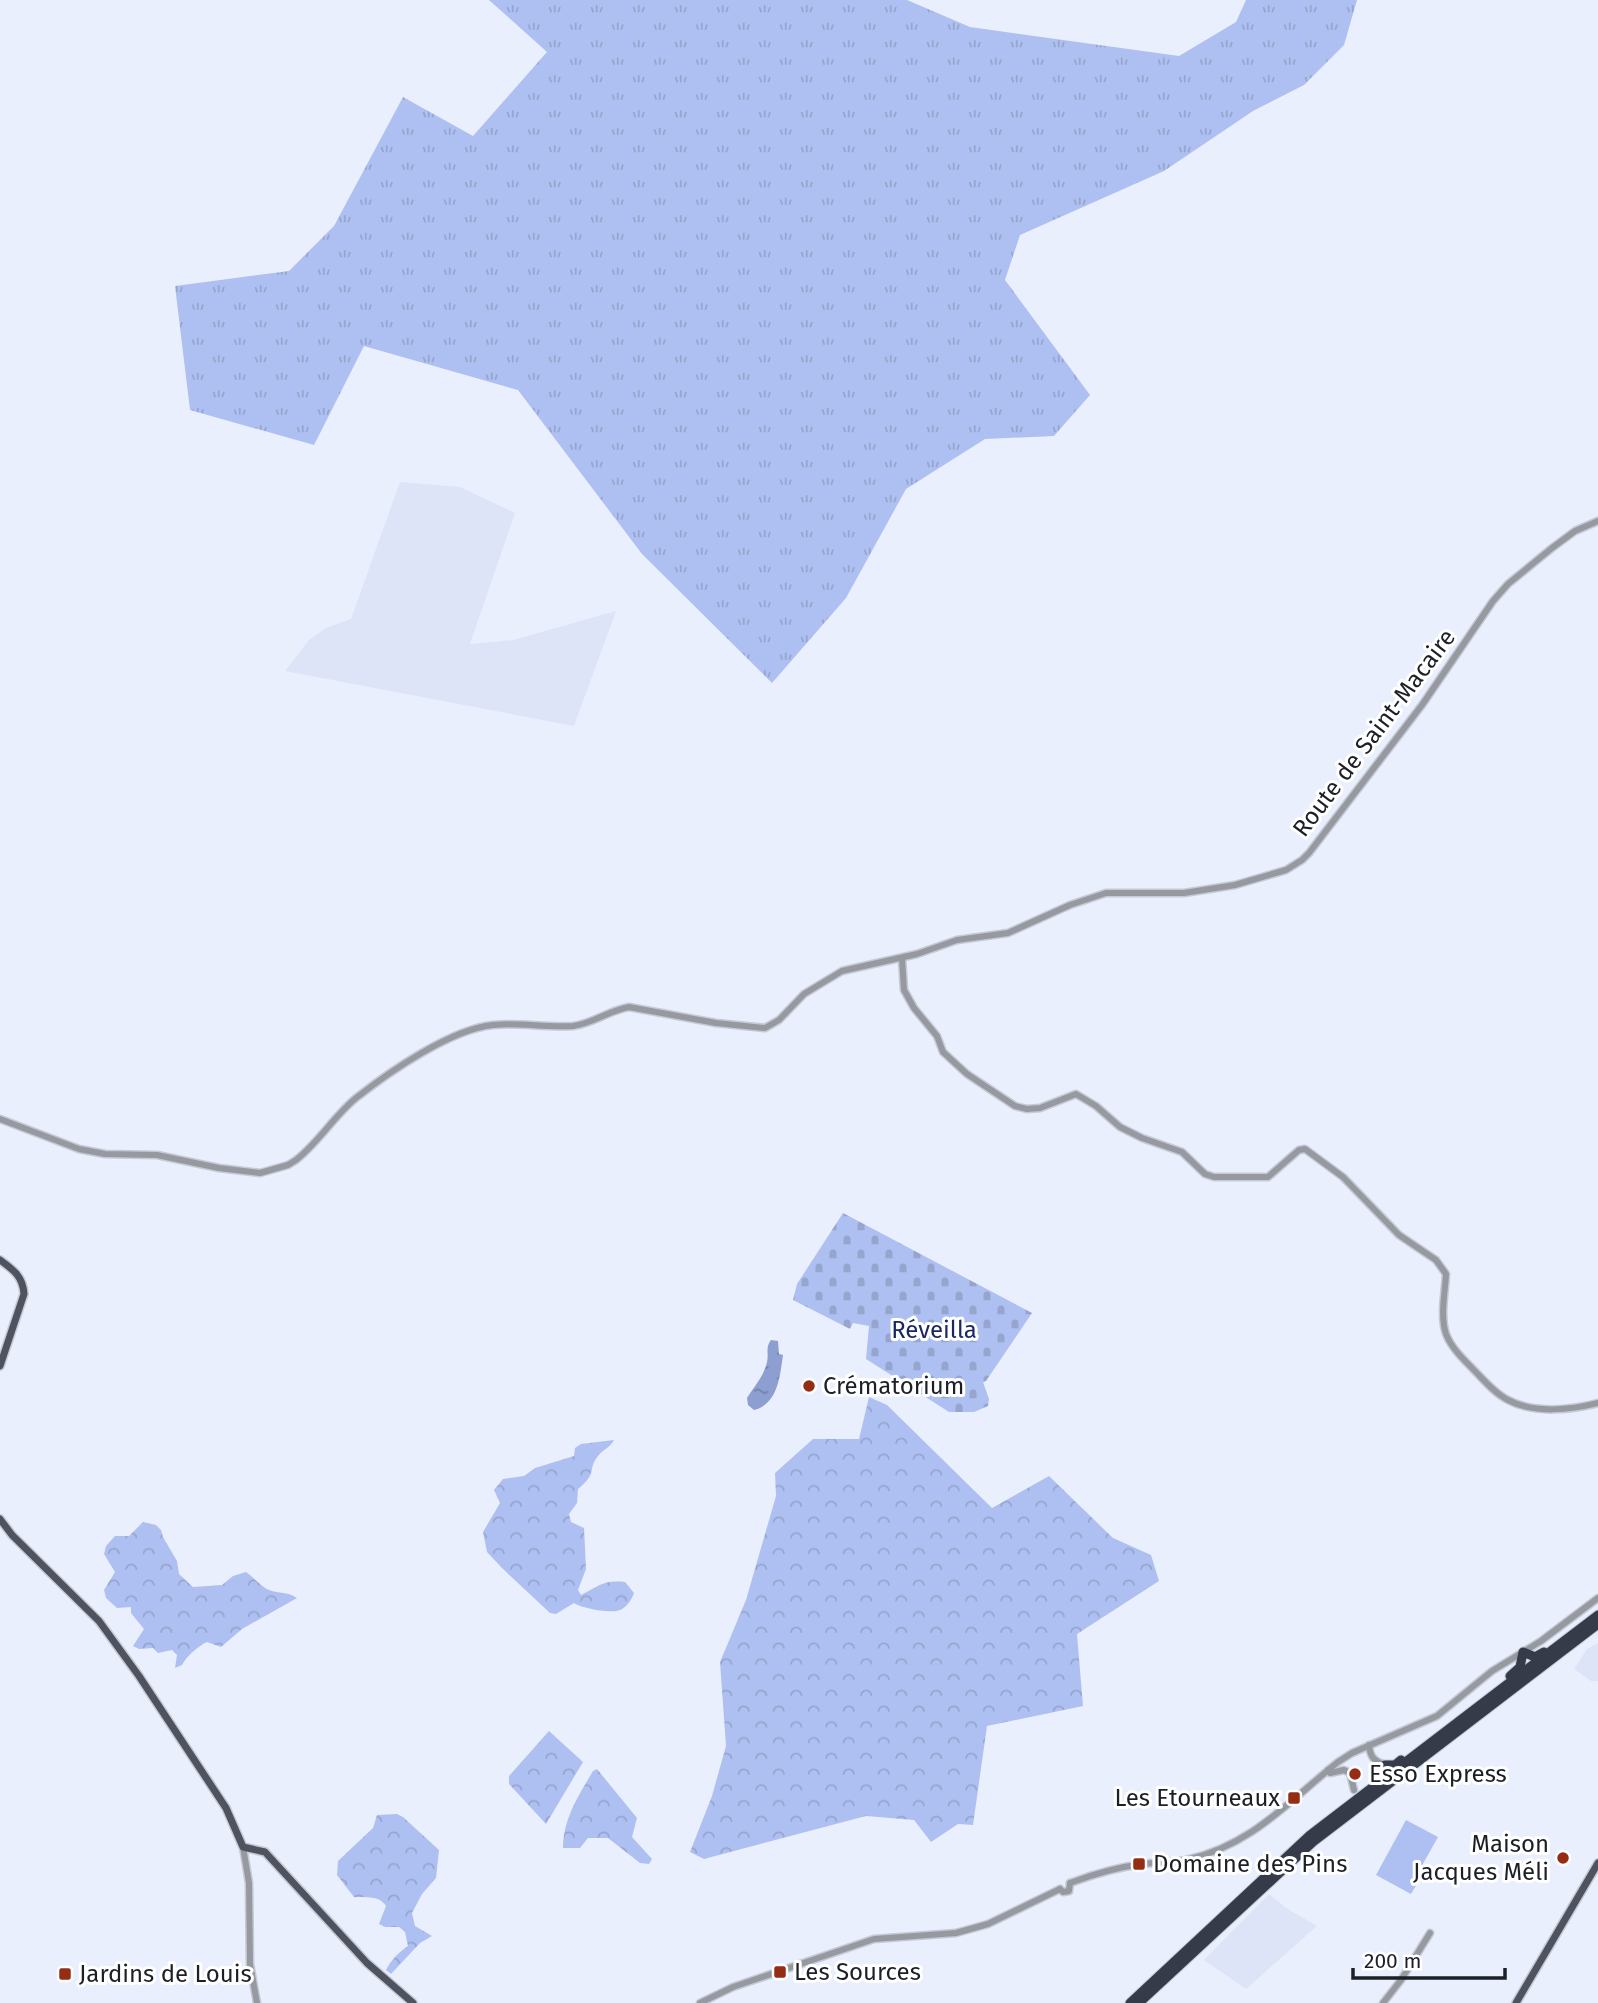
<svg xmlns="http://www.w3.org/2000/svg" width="1598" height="2003" viewBox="0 0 1598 2003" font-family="'Fira Sans',sans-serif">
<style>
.built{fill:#dde4f8}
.grass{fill:url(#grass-tufts)}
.forest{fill:url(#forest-crowns)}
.cemetery{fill:url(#cemetery-stones)}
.green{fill:#aec0f1}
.water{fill:url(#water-ripples)}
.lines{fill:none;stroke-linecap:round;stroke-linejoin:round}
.minor-casing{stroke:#c5cad6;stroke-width:9}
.major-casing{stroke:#c5cad6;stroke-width:10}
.highway-casing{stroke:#c5cad6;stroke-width:11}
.minor{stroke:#9699a0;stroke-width:6}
.major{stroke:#4f535f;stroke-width:7}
.highway{stroke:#363b49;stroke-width:9}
.poi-dot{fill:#952c14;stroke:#fff;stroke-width:2.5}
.labels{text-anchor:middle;stroke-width:6;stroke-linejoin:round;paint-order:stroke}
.street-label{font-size:24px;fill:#1c1f25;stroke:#fff}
.park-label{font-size:24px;fill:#1a2763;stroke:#fff}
.poi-label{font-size:24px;fill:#1c1f25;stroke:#fff;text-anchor:start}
</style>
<defs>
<pattern id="grass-tufts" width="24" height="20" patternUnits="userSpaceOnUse" patternTransform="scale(1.75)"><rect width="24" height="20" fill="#aec0f1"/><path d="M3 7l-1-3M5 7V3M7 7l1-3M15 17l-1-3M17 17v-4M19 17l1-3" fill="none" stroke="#95a5ce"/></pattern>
<pattern id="forest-crowns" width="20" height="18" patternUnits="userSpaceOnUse" patternTransform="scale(1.75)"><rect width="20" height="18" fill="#aec0f1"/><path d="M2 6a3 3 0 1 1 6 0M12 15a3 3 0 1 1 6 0" fill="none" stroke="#95a5ce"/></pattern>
<pattern id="cemetery-stones" width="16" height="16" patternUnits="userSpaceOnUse" patternTransform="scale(1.75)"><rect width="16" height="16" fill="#aec0f1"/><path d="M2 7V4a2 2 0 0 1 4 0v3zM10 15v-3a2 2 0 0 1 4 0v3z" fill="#95a5ce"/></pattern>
<pattern id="water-ripples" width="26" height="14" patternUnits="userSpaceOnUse" patternTransform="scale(1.75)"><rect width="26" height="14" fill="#8d9fd1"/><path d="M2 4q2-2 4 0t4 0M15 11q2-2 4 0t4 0" fill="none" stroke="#7281a9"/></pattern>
</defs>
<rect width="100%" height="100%" fill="#eaeffd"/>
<g class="built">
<path d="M400,482L460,487L515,513L470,644L513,640L616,611L574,726L285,671L309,640L326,628L351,619Z"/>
<path d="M1598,1643V1681H1591L1574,1669L1587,1649Z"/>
<path d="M1269,1894L1289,1910L1317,1926L1246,1989L1204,1960Z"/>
</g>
<path class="grass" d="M489,0H907L970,27L1179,56L1236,22L1246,0H1357L1344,45L1304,85L1253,111L1164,171L1020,235L1005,280L1090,395L1054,436L985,439L906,489L846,598L772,683L642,554L518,390L364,346L314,445L190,410L175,286L289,271L334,226L403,97L473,136L547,52Z"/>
<g class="forest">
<path d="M869,1397L887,1405L992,1508L1049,1476L1113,1538L1151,1555L1159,1581L1077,1634L1083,1706L987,1726L973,1825L958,1824L931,1842L914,1820L866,1816L704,1859L690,1852L712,1796L726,1746L720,1662L746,1600L776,1496L775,1473L813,1439H859Z"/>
<path d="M614,1440C610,1448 603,1449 598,1456C587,1470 598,1473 578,1489L577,1503L569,1514L571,1522L584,1528L586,1569L578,1590L581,1595C600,1586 602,1580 625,1582L634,1593C632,1599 627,1607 620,1610C611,1614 581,1608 574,1603L556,1614L550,1613L502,1568L487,1552L483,1532L500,1503L494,1490L503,1479L524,1476L535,1468L574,1456L575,1448L581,1444Z"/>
<path d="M143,1522L156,1525L161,1530L163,1537L177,1561L179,1574L193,1587L222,1585L233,1576L246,1572C253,1577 262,1587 269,1590C280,1594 286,1591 297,1598L242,1629L221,1647L207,1642C198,1646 186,1657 182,1665L175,1668L177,1655L172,1650L158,1653L153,1648L139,1649L133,1646L144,1629L131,1613V1607L117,1608L106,1598L104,1590L115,1572L104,1554L106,1546L115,1536H129Z"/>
<path d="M549,1731L583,1762L546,1824L509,1784V1776Z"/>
<path d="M597,1769L637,1818L632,1837L652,1859L649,1864L640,1863L608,1838H588L580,1848H563C563,1819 579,1795 593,1771Z"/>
<path d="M397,1814L403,1817L439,1850L436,1878L422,1894L412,1913L415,1926L432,1936L420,1943L391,1974L386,1970C392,1959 398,1953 408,1946L405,1932L399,1927H385L379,1924L386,1906C379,1895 367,1898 354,1897L337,1875L338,1861L373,1828L377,1815Z"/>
</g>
<path class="cemetery" d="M843,1213L1032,1313L986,1381L983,1382L989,1399L988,1406L974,1412H949L866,1359L869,1326L853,1323L850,1329L793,1300L797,1284Z"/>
<path class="green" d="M1406,1820L1438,1837L1420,1869L1424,1872L1411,1894L1376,1875Z"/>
<path class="water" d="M771,1340L778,1341L779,1354L783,1355C780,1376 778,1404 754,1410L748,1405L747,1398C754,1387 764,1376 767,1362C769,1353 765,1348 771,1340Z"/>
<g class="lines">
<defs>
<g id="minor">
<path d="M902,958L904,990L914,1008L937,1036L943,1052L967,1074L1015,1106L1027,1109L1040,1108L1076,1094L1096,1106L1120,1127L1142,1138L1182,1152L1205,1174L1214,1177H1268L1299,1150L1305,1149L1343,1177L1399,1235L1436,1260L1446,1274C1445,1293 1440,1316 1446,1334C1451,1347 1462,1358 1472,1368C1483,1379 1494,1393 1508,1400C1534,1414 1571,1410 1598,1403"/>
<path d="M0,1119L79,1149L105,1154L157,1155L219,1168L260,1173L288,1165L296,1160C319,1142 334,1116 356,1098C389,1072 451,1029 493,1025C519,1022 546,1028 573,1026C592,1024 610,1010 629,1007L716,1023L765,1028L779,1020L804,994L842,971L917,954L957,940L1008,933L1070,905L1106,893H1184L1235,885L1286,870L1302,860L1309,853L1422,705L1493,601L1508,584L1552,548L1575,531L1598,521"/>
<path d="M1369,1745C1370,1757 1374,1761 1385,1765"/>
<path d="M1328,1770L1330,1773L1344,1770L1350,1773L1354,1790"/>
<path d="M243,1847L249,1883L250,1964L257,2003"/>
<path d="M1070,1883C1094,1874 1118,1867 1143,1864C1157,1862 1172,1863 1186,1860C1252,1845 1288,1802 1338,1762L1352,1753L1437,1716L1492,1671L1541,1641L1598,1598"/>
<path d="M1060,1889L1063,1892L1069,1891L1070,1883"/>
<path d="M700,2003L733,1987L874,1939L956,1933L988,1924L1060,1889"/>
<path d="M1383,2003L1401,1980L1430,1933"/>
</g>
<g id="major">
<path d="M0,1260C14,1270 23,1277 24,1294L0,1366"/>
<path d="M0,1519L12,1535L99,1621L139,1676L226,1808L243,1847L265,1852L367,1963L413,2003"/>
<path d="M1516,2003L1598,1863"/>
</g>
<g id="highway">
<path d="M1510,1676L1520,1667L1523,1652L1535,1657L1544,1652"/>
<path d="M1385,1765H1395L1401,1760"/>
<path d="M1130,2003L1310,1835L1598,1615"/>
<path d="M1139,2003L1313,1842L1598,1624"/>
</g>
</defs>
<use href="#minor" class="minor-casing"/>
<use href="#major" class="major-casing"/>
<use href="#highway" class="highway-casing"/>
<use href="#minor" class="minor"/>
<use href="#major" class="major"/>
<use href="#highway" class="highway"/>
</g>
<g class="poi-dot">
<circle cx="809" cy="1386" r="7"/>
<circle cx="1355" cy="1774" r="7"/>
<rect x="1287" y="1791" width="14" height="14" rx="3.5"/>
<circle cx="1563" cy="1858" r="7"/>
<rect x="1132" y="1857" width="14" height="14" rx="3.5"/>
<rect x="773" y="1965" width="14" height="14" rx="3.5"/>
<rect x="58" y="1967" width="14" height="14" rx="3.5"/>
</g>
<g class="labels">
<g class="street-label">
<text transform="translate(1374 733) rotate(-53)" y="8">Route de Saint-Macaire</text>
</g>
<g class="park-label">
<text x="934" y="1338">Réveilla</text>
</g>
<g class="poi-label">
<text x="823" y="1394">Crématorium</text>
<text x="1369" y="1782">Esso Express</text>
<text x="1280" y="1806" text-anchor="end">Les Etourneaux</text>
<text x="1549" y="1852" text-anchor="end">Maison<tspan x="1549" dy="28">Jacques Méli</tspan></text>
<text x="1153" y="1872">Domaine des Pins</text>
<text x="794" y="1980">Les Sources</text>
<text x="79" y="1982">Jardins de Louis</text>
</g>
</g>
<path d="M1353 1968v10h152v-10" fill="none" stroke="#1c1f25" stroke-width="3.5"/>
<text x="1364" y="1968" font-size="21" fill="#1c1f25" stroke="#ffffff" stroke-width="5" paint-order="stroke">200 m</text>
</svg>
